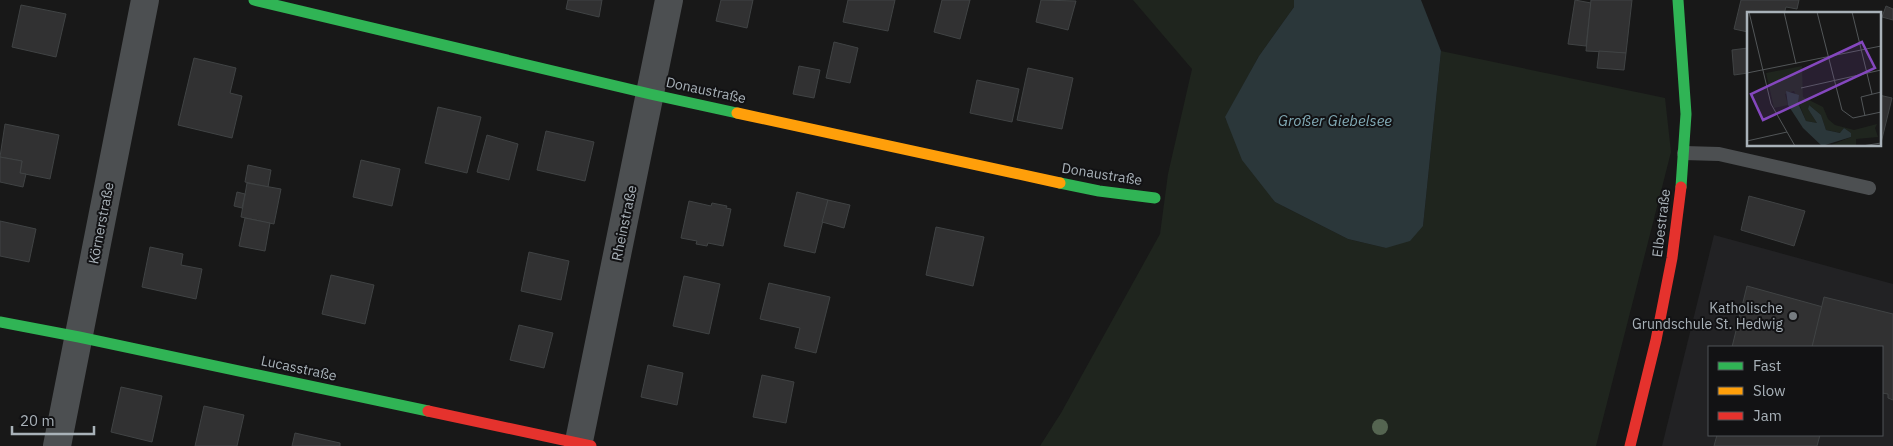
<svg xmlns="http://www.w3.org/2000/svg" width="1893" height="446" viewBox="0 0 1893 446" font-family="'IBM Plex Sans',sans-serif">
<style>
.built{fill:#222224;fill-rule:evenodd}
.green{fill:#1f251e}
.water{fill:#2b373a}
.building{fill:#313132;stroke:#404344}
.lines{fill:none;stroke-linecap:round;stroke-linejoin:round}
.lane{stroke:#4c4f51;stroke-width:14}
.street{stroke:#4c4f51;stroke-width:28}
.fast{stroke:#30b455;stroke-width:11}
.slow{stroke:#ff9f0a;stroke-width:11}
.jam{stroke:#e5322d;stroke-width:11}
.tree{fill:#556551}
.poi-dot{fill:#767c81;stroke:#121214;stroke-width:2}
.labels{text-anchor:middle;stroke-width:4;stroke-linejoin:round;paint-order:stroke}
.street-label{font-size:14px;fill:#a9b2b9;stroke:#121214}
.poi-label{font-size:14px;fill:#a9b2b9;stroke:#121214;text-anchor:end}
.water-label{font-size:15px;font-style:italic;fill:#80a9b4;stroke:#121214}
.inset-road{fill:none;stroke:#525658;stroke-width:1}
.view{fill:#8447be;fill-opacity:0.15;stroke:#8447be;stroke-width:2.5}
.inset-edge{fill:none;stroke:#a9b2b9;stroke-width:2.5}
</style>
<rect width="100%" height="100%" fill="#181818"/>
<path class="built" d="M1714,235L1893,284V446H1662ZM1709,347H1882V435H1709Z"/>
<path class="green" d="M1133,0H1294V7L1259,56L1225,118L1275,202L1348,239L1386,248L1423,226L1441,51L1665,98L1671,152L1596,446H1040L1061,413L1160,234L1168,174L1192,69Z"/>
<path class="water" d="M1294,0H1421L1441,51L1423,226L1410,241L1386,248L1348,239L1275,202L1242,160L1225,117L1259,56L1294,7Z"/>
<g class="building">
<path d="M568,0H602L599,17L566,9Z"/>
<path d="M721,0H753L747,28L716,21Z"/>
<path d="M848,0H895L888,31L843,22Z"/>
<path d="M942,0H970L960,39L934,32Z"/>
<path d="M1041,0L1076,1L1068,30L1036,22Z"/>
<path d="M1575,0L1591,3L1586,46L1568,44Z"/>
<path d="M1591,0H1632L1626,53L1586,51Z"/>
<path d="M1741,0H1799L1797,9L1786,7L1784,14H1748V32L1734,29Z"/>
<path d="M21,5L66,14L56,57L12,47Z"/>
<path d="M1886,6L1893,9V20L1882,17Z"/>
<path d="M834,42L858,48L850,83L826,78Z"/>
<path d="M1748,48V73L1734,75L1732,50Z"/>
<path d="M1599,51L1626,53L1624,70L1597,68Z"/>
<path d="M194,58L236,68L230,93L242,96L232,138L178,125Z"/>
<path d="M799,66L820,70L814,98L793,94Z"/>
<path d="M1028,68L1073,78L1062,129L1017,120Z"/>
<path d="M977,80L1019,89L1012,122L970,113Z"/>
<path d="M1879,95L1892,98L1881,143H1879Z"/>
<path d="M438,107L481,117L467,173L425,163Z"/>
<path d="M5,124L59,135L50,179L20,173L22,161L0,157Z"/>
<path d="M546,131L594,142L585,181L537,170Z"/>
<path d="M487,135L518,144L509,180L477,172Z"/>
<path d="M0,157L22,161L20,173L26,174L23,187L0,182Z"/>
<path d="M361,160L400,169L392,206L353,197Z"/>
<path d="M248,165L271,170L268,187L245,182Z"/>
<path d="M247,183L281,189L274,224L241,217Z"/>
<path d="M237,192L245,194L242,208L234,206Z"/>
<path d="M797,192L828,200L815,253L784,246Z"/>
<path d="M1749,196L1805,211L1794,246L1741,230Z"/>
<path d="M828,200L850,205L844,228L822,222Z"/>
<path d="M689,201L711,206L712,203L727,206L726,208L731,209L723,246L708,243L707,246L696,244L697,241L681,238Z"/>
<path d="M245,218L270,223L265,251L239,246Z"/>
<path d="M0,221L36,229L29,262L0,256Z"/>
<path d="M936,227L984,237L973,286L926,275Z"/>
<path d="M150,247L183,254L181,265L202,269L196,299L142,287Z"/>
<path d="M529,252L569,261L561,300L521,291Z"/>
<path d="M331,275L374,285L365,324L322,314Z"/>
<path d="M684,276L720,284L709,334L673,326Z"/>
<path d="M769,283L830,297L816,353L795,348L800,328L760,319Z"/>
<path d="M1747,286L1823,307L1812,347H1732Z"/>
<path d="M1824,297L1893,314V400L1888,398V394L1882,393V347H1812Z"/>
<path d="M519,325L553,333L544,368L510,360Z"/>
<path d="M648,365L683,373L677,405L641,397Z"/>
<path d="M762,375L794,382L786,423L753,417Z"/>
<path d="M121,387L162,396L152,442L111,432Z"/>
<path d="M204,406L244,415L237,446H195Z"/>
<path d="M295,433L340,443V446H292Z"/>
<path d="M1717,435H1820L1817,446H1714Z"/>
</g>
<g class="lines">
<path class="lane" d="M1684,153L1719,154L1869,188"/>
<g class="street">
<path d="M57,446L145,0"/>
<path d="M578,446L669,0"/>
</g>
<g class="fast">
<path d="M254,0L650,94L737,113"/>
<path d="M1678,0L1686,114L1681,187"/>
<path d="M1060,183L1099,191L1155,198"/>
<path d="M0,322L79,337L428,411"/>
</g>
<path class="slow" d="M737,113L1060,183"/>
<g class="jam">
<path d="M428,411L591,446"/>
<path d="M1630,446L1656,340L1672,258L1681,187"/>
</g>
</g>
<circle class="tree" cx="1380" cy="427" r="8"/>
<circle class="poi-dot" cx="1793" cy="316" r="5"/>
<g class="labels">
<g class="street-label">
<text transform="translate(706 90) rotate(12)" y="5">Donaustraße</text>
<text transform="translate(1102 174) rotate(9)" y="5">Donaustraße</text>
<text transform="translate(101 223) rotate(-79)" y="5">Körnerstraße</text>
<text transform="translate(624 223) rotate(-78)" y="5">Rheinstraße</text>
<text transform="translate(1661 223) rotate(-83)" y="5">Elbestraße</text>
<text transform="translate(299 368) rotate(12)" y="5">Lucasstraße</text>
</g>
<g class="poi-label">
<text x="1783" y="313">Katholische<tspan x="1783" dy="16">Grundschule St. Hedwig</tspan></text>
</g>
<g class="water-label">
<text x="1335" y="126">Großer Giebelsee</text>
</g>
</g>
<g transform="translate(1747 12)">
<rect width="134" height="134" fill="#181818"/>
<path d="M55,54L56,85L76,95L81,107L88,113L107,118L130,112L128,116L131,125L109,127V133L82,134L104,125V121L97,116L94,121L79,118L74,103L62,93L61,97L70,111L59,109L47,79L38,82L41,93L27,96L19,61Z" fill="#1f251e"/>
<path d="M39,79L52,83L51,91L59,109L70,111L61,97L62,93L74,103L79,118L93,121L97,116L104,121V125L75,134L56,116L41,93Z" fill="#2b373a"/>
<path class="inset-road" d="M2,0L24,92L48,134M37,0L49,52M70,0L95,98L106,106L134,100M105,0L125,82M0,61L134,34M54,76L134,58M118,104L114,85L134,80M0,129L40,120M115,134L134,131"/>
<path class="view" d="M115,30L128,56L16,108L4,82Z"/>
<rect width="134" height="134" class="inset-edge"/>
</g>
<rect x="1708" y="346" width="175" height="90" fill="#121214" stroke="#4e5256"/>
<rect x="1718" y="362" width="25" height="8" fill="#30b455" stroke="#4e5256"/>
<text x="1753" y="371" font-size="15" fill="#a9b2b9">Fast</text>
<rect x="1718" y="387" width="25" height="8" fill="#ff9f0a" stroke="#4e5256"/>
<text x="1753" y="396" font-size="15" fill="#a9b2b9">Slow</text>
<rect x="1718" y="412" width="25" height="8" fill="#e5322d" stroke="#4e5256"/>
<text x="1753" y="421" font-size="15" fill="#a9b2b9">Jam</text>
<path d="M12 426v8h82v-8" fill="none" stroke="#a9b2b9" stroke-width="2.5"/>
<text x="20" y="426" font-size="15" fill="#a9b2b9" stroke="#121214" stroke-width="4" paint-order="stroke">20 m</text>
</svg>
